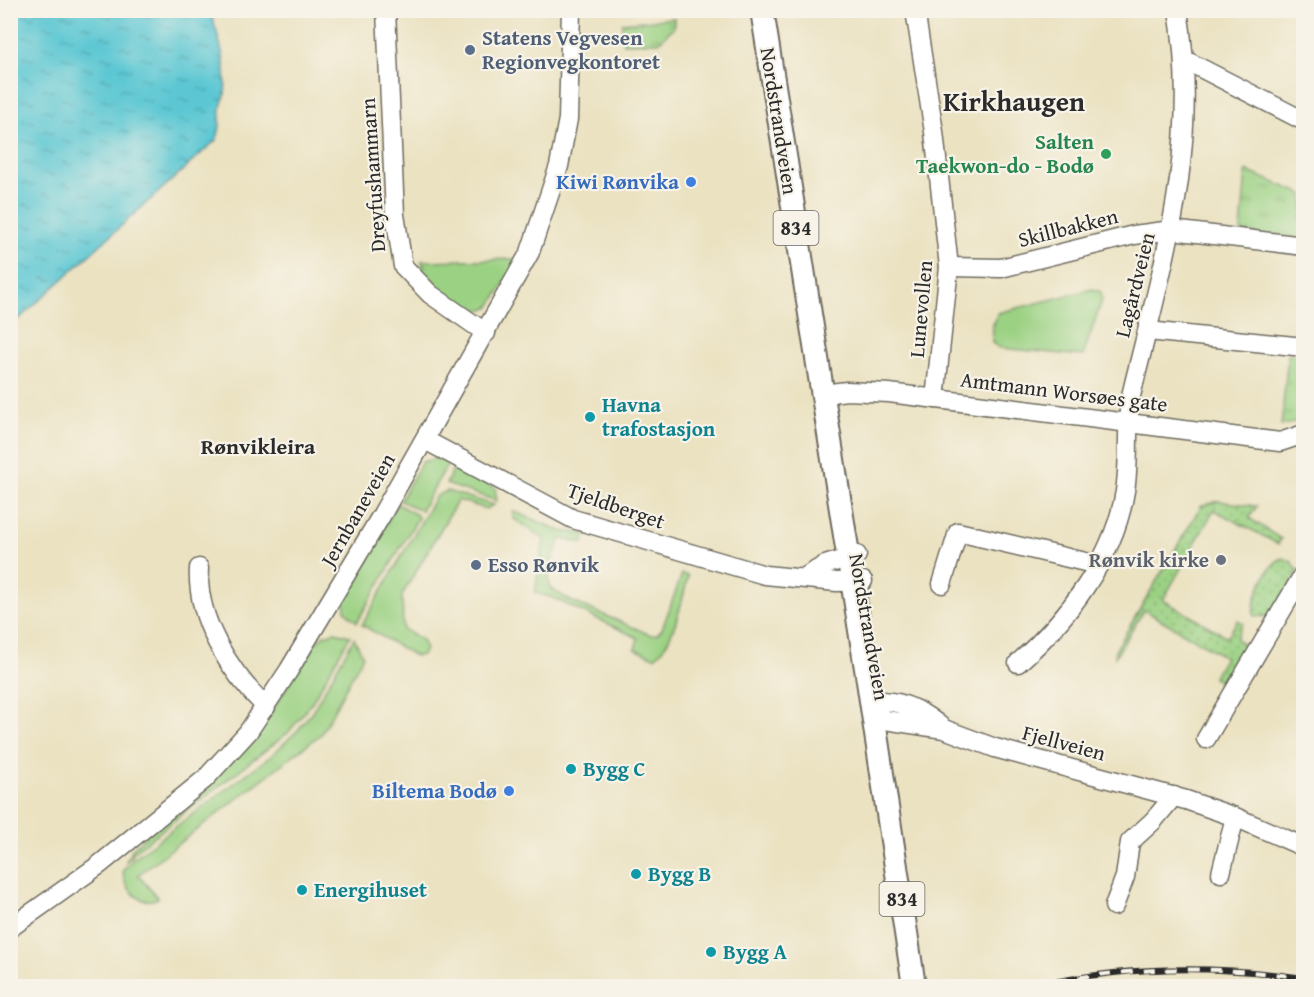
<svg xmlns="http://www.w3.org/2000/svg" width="1314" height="997" viewBox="0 0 1314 997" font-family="'Gentium Book Plus',serif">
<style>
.grass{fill:#9bd183;stroke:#637e57;stroke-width:1.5}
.park{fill:url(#park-tufts);stroke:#637e57;stroke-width:1.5}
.garden{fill:url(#garden-dots);stroke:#637e57;stroke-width:1.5}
.water{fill:url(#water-ripples);stroke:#43797f;stroke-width:1.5}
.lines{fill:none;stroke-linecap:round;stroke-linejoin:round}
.minor-casing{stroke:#6e6b60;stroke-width:21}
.major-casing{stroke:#6e6b60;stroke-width:26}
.minor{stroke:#fff;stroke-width:18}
.major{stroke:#fff;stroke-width:22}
.rail-casing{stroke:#2b2b2b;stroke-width:6}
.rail{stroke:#f7f3e8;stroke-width:4;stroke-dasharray:11;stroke-linecap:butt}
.service-dot{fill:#5c6f8a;stroke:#f7f3e8;stroke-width:2}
.leisure-dot{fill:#2e9e5b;stroke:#f7f3e8;stroke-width:2}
.shop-dot{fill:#3f7fe0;stroke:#f7f3e8;stroke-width:2}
.culture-dot{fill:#0f9aa8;stroke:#f7f3e8;stroke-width:2}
.worship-dot{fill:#6b7280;stroke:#f7f3e8;stroke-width:2}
.labels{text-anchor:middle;stroke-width:4.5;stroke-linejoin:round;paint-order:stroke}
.shield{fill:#f7f3e8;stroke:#686764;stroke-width:1.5}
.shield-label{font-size:20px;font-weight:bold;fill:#2b2b2b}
.service-label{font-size:21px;font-weight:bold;fill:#4e5e75;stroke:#f7f3e8;text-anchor:start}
.street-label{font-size:21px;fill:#2b2b2b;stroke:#f7f3e8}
.leisure-label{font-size:21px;font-weight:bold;fill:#27864d;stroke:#f7f3e8;text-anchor:end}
.shop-label{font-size:21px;font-weight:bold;fill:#366cbe;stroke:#f7f3e8;text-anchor:end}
.culture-label{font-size:21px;font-weight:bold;fill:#0d838f;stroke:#f7f3e8;text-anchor:start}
.worship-label{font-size:21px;font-weight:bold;fill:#5b616d;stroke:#f7f3e8;text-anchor:end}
.neighbourhood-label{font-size:22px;font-weight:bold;fill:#2b2b2b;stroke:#f7f3e8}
.district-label{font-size:27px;font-weight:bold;fill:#2b2b2b;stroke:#f7f3e8}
</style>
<defs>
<pattern id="park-tufts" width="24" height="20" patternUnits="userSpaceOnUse" patternTransform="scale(1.5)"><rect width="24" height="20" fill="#9bd183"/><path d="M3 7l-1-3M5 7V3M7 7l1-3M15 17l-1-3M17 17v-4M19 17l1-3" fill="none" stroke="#7faa6b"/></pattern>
<pattern id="garden-dots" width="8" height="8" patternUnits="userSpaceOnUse" patternTransform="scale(1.5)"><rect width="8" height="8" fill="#9bd183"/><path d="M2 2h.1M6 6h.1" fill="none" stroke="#7faa6b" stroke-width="1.8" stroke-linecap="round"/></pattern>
<pattern id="water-ripples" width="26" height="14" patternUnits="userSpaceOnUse" patternTransform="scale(1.5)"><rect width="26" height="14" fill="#5bc7d3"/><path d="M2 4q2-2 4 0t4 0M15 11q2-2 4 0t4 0" fill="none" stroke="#4ba2ab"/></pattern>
</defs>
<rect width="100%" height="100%" fill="#f7f3e8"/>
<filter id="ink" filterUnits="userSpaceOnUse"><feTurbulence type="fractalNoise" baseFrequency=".0167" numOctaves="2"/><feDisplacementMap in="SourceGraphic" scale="12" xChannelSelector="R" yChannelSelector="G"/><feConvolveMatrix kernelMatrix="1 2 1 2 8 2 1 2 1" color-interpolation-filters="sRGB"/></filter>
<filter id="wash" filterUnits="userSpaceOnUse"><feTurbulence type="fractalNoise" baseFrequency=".008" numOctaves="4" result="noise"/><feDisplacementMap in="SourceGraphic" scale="24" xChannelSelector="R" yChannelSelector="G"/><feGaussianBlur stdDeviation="1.35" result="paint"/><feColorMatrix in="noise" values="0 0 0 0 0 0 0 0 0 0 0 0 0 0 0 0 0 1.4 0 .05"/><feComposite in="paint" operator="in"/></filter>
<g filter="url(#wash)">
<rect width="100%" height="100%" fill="#ebe2c1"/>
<g class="grass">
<path d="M520,259L489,308C461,318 431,284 412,267L425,266L421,261Z"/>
<path d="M1092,289L1101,292L1102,300L1083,356L1000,348L992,343L993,323L998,313Z"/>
<path d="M436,458L449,462L421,510L400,501L422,462Z"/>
<path d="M455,465L495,488L497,501L446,484Z"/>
<path d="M447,491L494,505L486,509L458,500L402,595L403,629L422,640L426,649L422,655L415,656L362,625L436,496Z"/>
<path d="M397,504L417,515L418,518L357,622L345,611L344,593Z"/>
<path d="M513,511L561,531L586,534L583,543L561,539L548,570L550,588L571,601L651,635L657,634L662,629L682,574L688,576C683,598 673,646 654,657L635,649L638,638L553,598L535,593L544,539L513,518Z"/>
<path d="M335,632L350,636L312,702L289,732L135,851L125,863L133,848L260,729L316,642L324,635Z"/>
<path d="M354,638L363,656L321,734L138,875L158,898C140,907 123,888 123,870L134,858L272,755L298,730L313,710Z"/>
</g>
<g class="park">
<path d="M674,18V27L659,42L623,43L622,23Z"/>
<path d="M1246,171L1303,194V244L1241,232Z"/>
<path d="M1288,354L1303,355V420L1281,426Z"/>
</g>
<g class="garden">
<path d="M1218,501L1257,506L1249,518L1281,539L1278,544L1214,510L1163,600L1227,637L1238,620L1243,623L1236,639L1249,649L1231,683H1223L1213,678L1225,657L1144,610L1115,657V651L1201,506Z"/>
<path d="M1283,558L1292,562L1298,571L1272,617L1254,616C1251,601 1268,562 1283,558Z"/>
</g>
<path class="water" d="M11,10L210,11C219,37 228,66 225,95C224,99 221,104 221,109C219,120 222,129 216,140L11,326Z"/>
</g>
<g filter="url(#ink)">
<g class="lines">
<defs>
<g id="minor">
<path d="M386,10L395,215L403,266L430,294L486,333"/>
<path d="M915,10L934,132L949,267L935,399"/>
<path d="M1185,60L1304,121"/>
<path d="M949,267L1001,268L1134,235L1172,230L1304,246"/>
<path d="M1148,331L1304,347"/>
<path d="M822,394L847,391L889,393L1280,442L1304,434"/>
<path d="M425,440L573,519L765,575L837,582L863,581"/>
<path d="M199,568C196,620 230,672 266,707"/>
<path d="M805,577L825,565L857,555"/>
<path d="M942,584L958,532L1098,565"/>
<path d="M1018,663C1067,620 1115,557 1125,491C1130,461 1126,431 1130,400C1162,266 1201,151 1178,10"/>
<path d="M944,729C926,714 907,702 883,701L872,712L885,720L944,729L995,748L1186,800L1235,817L1304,847"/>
<path d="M1206,739L1304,573"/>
<path d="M1221,873L1235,817"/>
<path d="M1114,906L1125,877L1130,842L1153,821L1174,796"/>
<path d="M10,928L99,865L205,779L248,732L289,670L381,516L530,252L559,166L568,119L571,10"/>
</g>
<path id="major" d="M762,10L868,681L914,986"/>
</defs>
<use href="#minor" class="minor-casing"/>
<use href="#major" class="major-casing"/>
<use href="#minor" class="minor"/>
<use href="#major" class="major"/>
<defs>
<path id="rail" d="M1035,986C1122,966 1215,965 1304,978"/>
</defs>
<use href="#rail" class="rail-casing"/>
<use href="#rail" class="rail"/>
</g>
</g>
<g class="service-dot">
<circle cx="470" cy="50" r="6"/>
<circle cx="476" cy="565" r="6"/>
</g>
<circle class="leisure-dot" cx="1106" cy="154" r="6"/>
<g class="shop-dot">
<circle cx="691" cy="182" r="6"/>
<circle cx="509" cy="791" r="6"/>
</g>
<g class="culture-dot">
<circle cx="590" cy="417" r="6"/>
<circle cx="571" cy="769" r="6"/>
<circle cx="636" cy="874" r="6"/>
<circle cx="302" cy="890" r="6"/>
<circle cx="711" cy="952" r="6"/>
</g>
<circle class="worship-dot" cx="1221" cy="560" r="6"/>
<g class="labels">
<g class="shield">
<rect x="773.5" y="211" width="45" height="34" rx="4.5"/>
<rect x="879.5" y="882" width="45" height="34" rx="4.5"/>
</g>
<g class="shield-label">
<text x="796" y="235">834</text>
<text x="902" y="906">834</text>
</g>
<g class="service-label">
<text x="482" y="45">Statens Vegvesen<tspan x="482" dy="24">Regionvegkontoret</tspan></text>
<text x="488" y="572">Esso Rønvik</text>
</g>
<g class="street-label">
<text transform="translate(779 121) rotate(81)" y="7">Nordstrandveien</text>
<text transform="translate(373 175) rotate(-94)" y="7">Dreyfushammarn</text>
<text transform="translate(1068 228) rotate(-14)" y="7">Skillbakken</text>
<text transform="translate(1135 285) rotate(-76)" y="7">Lagårdveien</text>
<text transform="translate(921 309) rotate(-85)" y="7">Lunevollen</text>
<text transform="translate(1064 392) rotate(7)" y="7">Amtmann Worsøes gate</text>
<text transform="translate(616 506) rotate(19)" y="7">Tjeldberget</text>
<text transform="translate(358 510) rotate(-60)" y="7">Jernbaneveien</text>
<text transform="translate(869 627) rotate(80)" y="7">Nordstrandveien</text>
<text transform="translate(1064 743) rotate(15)" y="7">Fjellveien</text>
</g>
<g class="leisure-label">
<text x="1094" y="149">Salten<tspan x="1094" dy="24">Taekwon-do - Bodø</tspan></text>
</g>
<g class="shop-label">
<text x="679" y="189">Kiwi Rønvika</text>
<text x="497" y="798">Biltema Bodø</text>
</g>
<g class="culture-label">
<text x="602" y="412">Havna<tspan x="602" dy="24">trafostasjon</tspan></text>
<text x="583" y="776">Bygg C</text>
<text x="648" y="881">Bygg B</text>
<text x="314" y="897">Energihuset</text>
<text x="723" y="959">Bygg A</text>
</g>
<g class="worship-label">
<text x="1209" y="567">Rønvik kirke</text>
</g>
<g class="neighbourhood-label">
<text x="258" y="454">Rønvikleira</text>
</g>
<g class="district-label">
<text x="1014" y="111">Kirkhaugen</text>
</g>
</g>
<rect width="1314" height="997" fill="none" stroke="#f7f3e8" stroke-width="36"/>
</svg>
